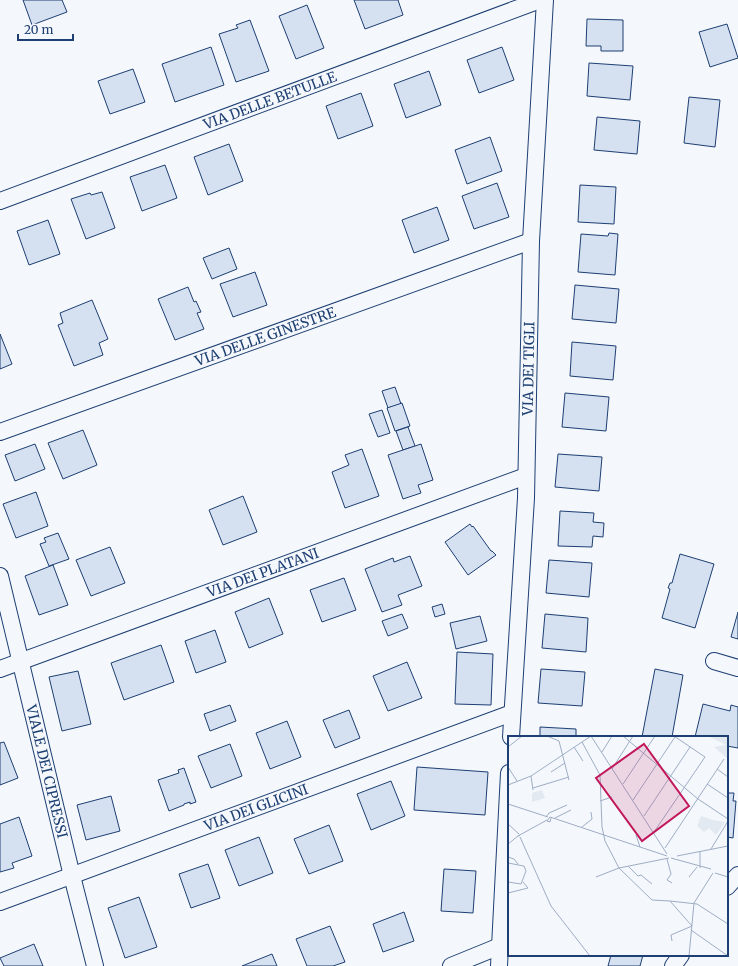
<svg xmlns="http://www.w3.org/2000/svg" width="738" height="966" viewBox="0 0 738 966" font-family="Merriweather,serif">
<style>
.building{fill:#d5e0f0;stroke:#1d3f73}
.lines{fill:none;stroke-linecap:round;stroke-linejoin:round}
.minor-casing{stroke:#1d3f73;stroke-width:18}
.minor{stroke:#f4f7fb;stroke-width:16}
.labels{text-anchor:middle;stroke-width:3;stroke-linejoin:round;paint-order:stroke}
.street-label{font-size:14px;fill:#1d3f73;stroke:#f4f7fb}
.inset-road{fill:none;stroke:#9eadc5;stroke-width:1}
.view{fill:#c2185b;fill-opacity:0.15;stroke:#c2185b;stroke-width:2}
.inset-edge{fill:none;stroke:#1d3f73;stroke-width:2}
</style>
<rect width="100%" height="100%" fill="#f4f7fb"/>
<g class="building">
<path d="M23,0H62L67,12L32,25Z"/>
<path d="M354,0H398L403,15L365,29Z"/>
<path d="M307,5L324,48L296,59L279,16Z"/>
<path d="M587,19L623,20V51H601V46H586Z"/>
<path d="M250,20L269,71L236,82L219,34L238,28L236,25Z"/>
<path d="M727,24L738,58L710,67L699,32Z"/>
<path d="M211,47L224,85L175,102L162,64Z"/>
<path d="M502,47L514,80L479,93L467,60Z"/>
<path d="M589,63L633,66L630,100L587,96Z"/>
<path d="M133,69L145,102L110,114L98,81Z"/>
<path d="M429,71L441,105L406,118L394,84Z"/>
<path d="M361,93L373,126L338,139L326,106Z"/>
<path d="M689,97L720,100L715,147L684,143Z"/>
<path d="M597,117L640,121L637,154L594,150Z"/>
<path d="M490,137L502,171L467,184L455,150Z"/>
<path d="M229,144L243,181L208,195L194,157Z"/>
<path d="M165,165L177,198L142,211L130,177Z"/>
<path d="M497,183L509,217L474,229L462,196Z"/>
<path d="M580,185L616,187L614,224L578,222Z"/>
<path d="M102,192L115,228L86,239L71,199L90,193L91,195Z"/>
<path d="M437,207L449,240L414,253L402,220Z"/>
<path d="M48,220L60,254L29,265L17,231Z"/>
<path d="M609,233L618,234L615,275L578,272L581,234L608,236Z"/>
<path d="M229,248L237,269L212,279L203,258Z"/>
<path d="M255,272L267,305L233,317L220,284Z"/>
<path d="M575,285L619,289L616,323L572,319Z"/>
<path d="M188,287L194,302L196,301L201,312L197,313L204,329L175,340L158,299Z"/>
<path d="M92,300L108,339L99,343L103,355L74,366L58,325L63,323L60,313Z"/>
<path d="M0,334L12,364L0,369Z"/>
<path d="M572,342L616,346L613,380L570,376Z"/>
<path d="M395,387L401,404L388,408L382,391Z"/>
<path d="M565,393L609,397L606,431L562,427Z"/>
<path d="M402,403L410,426L395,431L387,408Z"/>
<path d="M382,410L390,433L378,437L369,414Z"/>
<path d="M408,427L415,446L403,450L396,431Z"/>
<path d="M83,430L97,465L63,479L48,443Z"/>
<path d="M35,444L45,469L15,481L5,455Z"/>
<path d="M421,444L433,480L418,485L421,493L403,499L388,455Z"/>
<path d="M362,449L379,496L345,508L332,472L349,465L345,455Z"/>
<path d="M558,454L602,457L599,491L555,487Z"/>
<path d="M36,492L48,526L16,538L3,504Z"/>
<path d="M243,496L257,532L223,545L209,510Z"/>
<path d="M560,511L594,513L593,522L604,523L603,537L593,536L592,547L558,546Z"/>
<path d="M470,524L472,527L473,526L491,551H492L496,555L468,575L445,542Z"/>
<path d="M58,533L69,559L49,566L40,544L46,542L44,538Z"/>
<path d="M110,547L125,583L91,596L76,560Z"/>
<path d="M680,554L714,564L695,628L662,618L670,589L668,588L670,583H672Z"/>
<path d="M410,556L422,586L398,595L402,605L382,612L365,569L393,558L394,562Z"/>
<path d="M549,560L592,563L589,597L546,593Z"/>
<path d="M53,565L68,605L39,615L25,576Z"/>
<path d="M344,578L356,610L322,622L310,590Z"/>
<path d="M269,598L283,634L249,648L235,612Z"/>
<path d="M442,604L445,614L435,617L432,607Z"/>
<path d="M738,612V639L731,637Z"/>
<path d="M402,614L408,628L388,636L382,621Z"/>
<path d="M545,614L588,618L586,652L542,648Z"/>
<path d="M480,616L487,641L456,649L450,623Z"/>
<path d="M215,630L226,662L196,673L185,641Z"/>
<path d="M161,645L174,682L124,700L111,663Z"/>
<path d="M457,652L493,654L491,705L455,704Z"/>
<path d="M407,662L422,698L388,711L373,676Z"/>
<path d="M541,669L585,672L582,706L538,703Z"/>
<path d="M655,669L683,675L672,737H642Z"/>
<path d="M78,671L91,724L62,731L49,677Z"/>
<path d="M703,704L730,711L731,705L738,707V748L727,746V737H695Z"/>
<path d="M230,705L236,721L210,731L204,714Z"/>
<path d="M349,710L360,738L335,748L323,720Z"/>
<path d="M287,721L301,757L270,769L256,733Z"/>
<path d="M540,727L576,729V737H540Z"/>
<path d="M4,742L18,778L0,785V743Z"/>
<path d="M230,744L242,776L211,788L198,756Z"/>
<path d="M417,767L488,772L485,815L414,810Z"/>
<path d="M184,768L196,802L190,804V802L184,804V805L169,811L158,780L179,773L178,770Z"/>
<path d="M391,781L405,816L371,830L357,794Z"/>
<path d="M727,793H734L733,801H736L733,838L727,837Z"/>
<path d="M111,796L120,831L86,840L77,805Z"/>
<path d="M19,817L32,856L12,863L14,868L0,872V824Z"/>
<path d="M329,825L343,861L309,874L294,839Z"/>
<path d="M259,837L273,873L239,886L225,850Z"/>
<path d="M208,864L220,898L191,908L179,874Z"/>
<path d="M444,869L476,871L473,913L441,911Z"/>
<path d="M139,897L157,947L125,958L108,908Z"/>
<path d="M404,912L414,941L383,952L373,924Z"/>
<path d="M330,926L345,962L333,966H307L296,939Z"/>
<path d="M34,944L43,966H4L0,958Z"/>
<path d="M272,954L277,966H242Z"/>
<path d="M611,955H643L640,966H608Z"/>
</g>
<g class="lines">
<defs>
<g id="minor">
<path id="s1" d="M0,201L540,0"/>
<path id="s2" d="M0,432L531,241"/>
<path id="s3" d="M0,576L72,876L95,966"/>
<path d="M714,661L738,668"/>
<path id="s4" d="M0,669L526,476"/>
<path id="s5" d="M511,737L526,498L531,241L545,0"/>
<path d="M727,887L738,875"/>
<path id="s6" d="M0,902L512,713"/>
<path d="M451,966L500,946"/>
<path d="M499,966L509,773"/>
<path d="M673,966L681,955"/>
</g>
</defs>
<use href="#minor" class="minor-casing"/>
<use href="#minor" class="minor"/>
</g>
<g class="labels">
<g class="street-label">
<text dy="5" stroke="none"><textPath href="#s1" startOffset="288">VIA DELLE BETULLE</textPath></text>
<text dy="5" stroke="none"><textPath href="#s2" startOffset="282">VIA DELLE GINESTRE</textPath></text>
<text dy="5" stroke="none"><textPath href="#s5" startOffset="369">VIA DEI TIGLI</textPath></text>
<text dy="5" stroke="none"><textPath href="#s4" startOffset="280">VIA DEI PLATANI</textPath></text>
<text dy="5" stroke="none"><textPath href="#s3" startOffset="201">VIALE DEI CIPRESSI</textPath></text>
<text dy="5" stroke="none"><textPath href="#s6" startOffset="273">VIA DEI GLICINI</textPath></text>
</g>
</g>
<g transform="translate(508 736)">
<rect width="220" height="220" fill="#f4f7fb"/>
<path d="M200,0H220V23L206,11L218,9ZM34,54L37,62L24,66V57ZM193,80L205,84L217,86L208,99L201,92L196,96L189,90Z" fill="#e3e9f0"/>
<path class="inset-road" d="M39,0L51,5L61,44M83,0L159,118M115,0L190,63L220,83M74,6L92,39L94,91L97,105L111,132L144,164L162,165L184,190L163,199L164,205M0,11L14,0M66,11L75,25M94,16L104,0M0,31L9,45M104,33L125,0M209,33L220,41M43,36L57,27M23,40L25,54M115,48L147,0M199,48L220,62M0,49L23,40L83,0M25,52L61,41M125,64L167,1M92,65L104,61M0,68L40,81M136,80L182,11M38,81L41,77L59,69M43,82L42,86L39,85L42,81L159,120M47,82L63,74M0,88L11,98M74,91L84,83L83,76M146,96L197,21L166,0M12,99L10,100L39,84M128,99L132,111M12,101L43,170L82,220M0,108L10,100M157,112L216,23M203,113L220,85M192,116V132M169,120L220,110M0,121L6,123L10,128M163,122L203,133M159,123L163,138L159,144L164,147M0,127L16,130L18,135L13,148L0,146M120,130L130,140L133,139L144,148M207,137L220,141M88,141L111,132L161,122M181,141L189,131M0,157L20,152L15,146M162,165L189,168L220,188M183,194L220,220M181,220L186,167L205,137"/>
<path class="view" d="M136,8L181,70L134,105L88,42Z"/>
<rect width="220" height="220" class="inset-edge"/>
</g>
<path d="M18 34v6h55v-6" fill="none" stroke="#1d3f73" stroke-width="2"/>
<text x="24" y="34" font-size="12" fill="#1d3f73" stroke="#f4f7fb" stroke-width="3" paint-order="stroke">20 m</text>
</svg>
